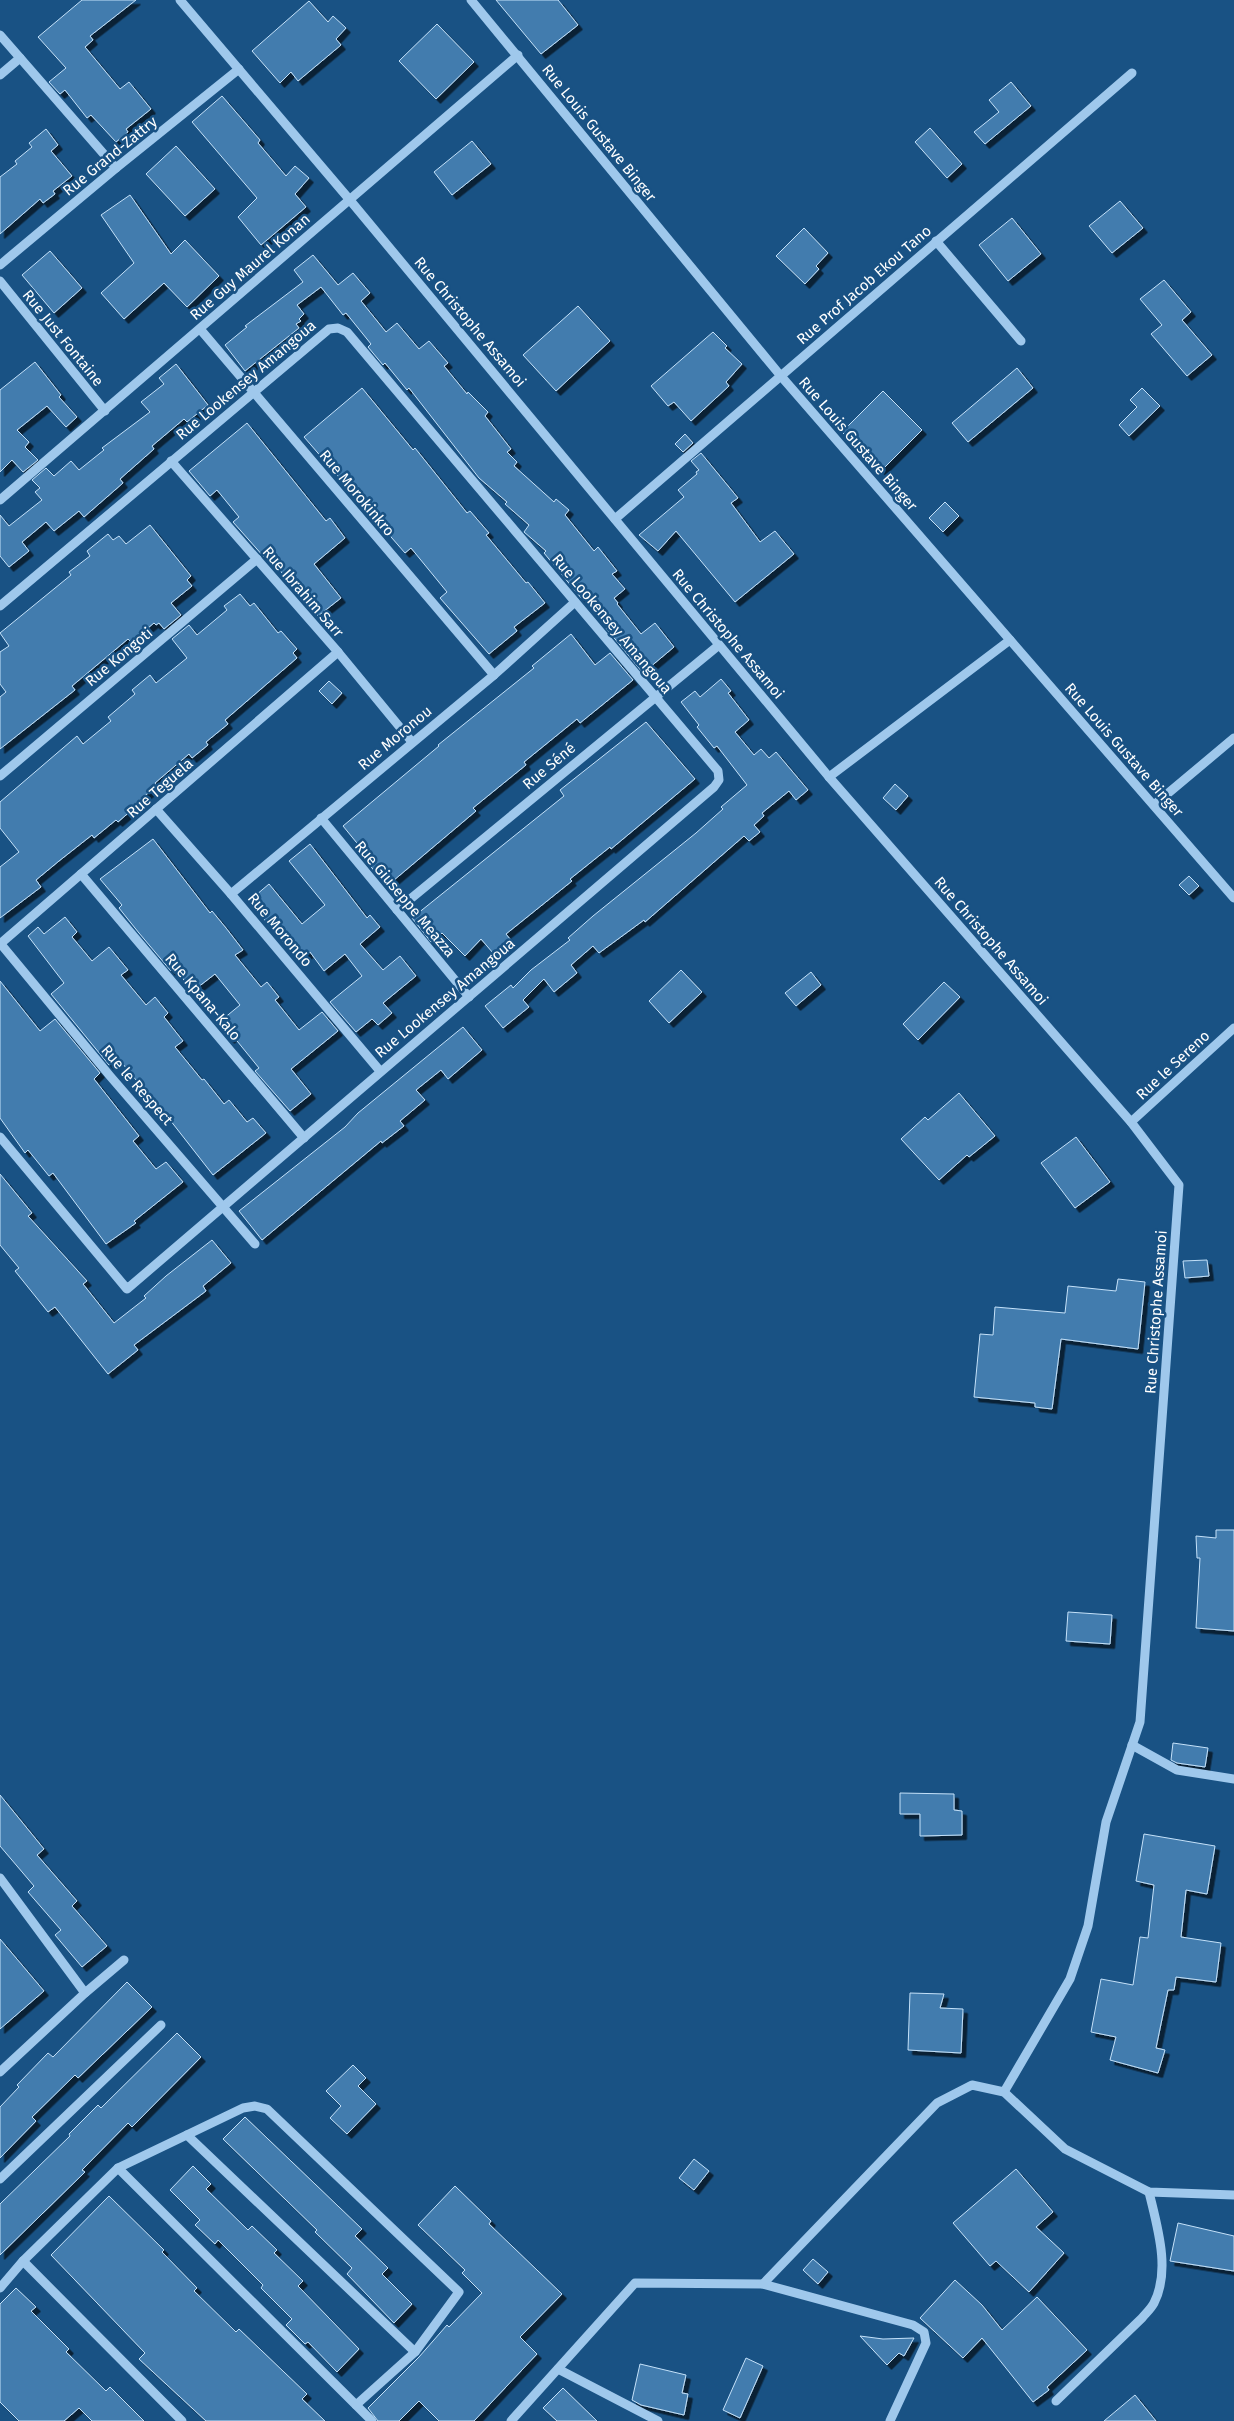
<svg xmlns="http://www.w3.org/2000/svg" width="1234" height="2421" viewBox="0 0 1234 2421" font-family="'Fira Sans',sans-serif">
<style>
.building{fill:#427cae;stroke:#c4e1f9;filter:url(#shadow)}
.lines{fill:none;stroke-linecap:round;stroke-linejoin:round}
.minor{stroke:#9fc8ec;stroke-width:9}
.labels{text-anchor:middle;stroke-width:5;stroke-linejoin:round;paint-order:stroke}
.street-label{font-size:15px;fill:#fff;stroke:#195284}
</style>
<defs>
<filter id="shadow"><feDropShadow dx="4.5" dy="4.5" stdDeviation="0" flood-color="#0009"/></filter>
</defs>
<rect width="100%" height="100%" fill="#195284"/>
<g class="building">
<path d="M82,0H136L90,36L93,40L85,47L120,89L129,82L151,109L126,129L128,132L116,142L91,115L87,118L65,90L60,94L49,82L66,68L38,37Z"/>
<path d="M496,0H558L578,25L541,54Z"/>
<path d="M309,1L328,22L333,16L346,28L336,39L341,45L298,81L291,72L280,83L252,51Z"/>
<path d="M437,24L474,62L436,99L399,61Z"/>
<path d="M1011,82L1031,106L985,144L974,132L999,112L989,100Z"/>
<path d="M222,96L260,140L258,143L286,176L295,166L309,178L295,194L306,207L261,245L238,217L257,198L192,122Z"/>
<path d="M930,128L962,164L947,178L915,142Z"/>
<path d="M46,129L58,145L51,151L72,176L53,191L55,194L43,203L40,199L0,234V177L17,164L15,161L32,147L29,143Z"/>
<path d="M472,141L491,164L452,195L434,172Z"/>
<path d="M176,146L215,189L185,216L146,174Z"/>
<path d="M130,195L171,254L185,240L219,276L187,307L164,283L124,319L101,293L134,263L101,215Z"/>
<path d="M1120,201L1143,228L1112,253L1089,226Z"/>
<path d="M1012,218L1041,254L1008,281L979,245Z"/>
<path d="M804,228L828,253L816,266L819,269L805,284L776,256Z"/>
<path d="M50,251L82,288L54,313L22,275Z"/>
<path d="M313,255L338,285L353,273L370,293L361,301L386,332L397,323L419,349L429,341L448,363L444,366L467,394L468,392L488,412L485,416L511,449L507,452L517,462L514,466L554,502L556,499L569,510L565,515L594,551L598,547L617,571L612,574L625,589L614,598L618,603L617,604L641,634L655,623L674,647L643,673L606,628L610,624L586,595L582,599L544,553L546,551L524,532L529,525L505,504L507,502L479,478L409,388L407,390L385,363L383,365L368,347L371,344L346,313L343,315L321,287L297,305L304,314L299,319L301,321L296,324L299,328L245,371L225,345L247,327L245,326L303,282L294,270Z"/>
<path d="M1164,280L1191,312L1182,320L1212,355L1187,376L1151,334L1162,325L1140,299Z"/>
<path d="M578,306L610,341L556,391L523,355Z"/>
<path d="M713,332L727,346L725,348L742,364L726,382L729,386L691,421L674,402L668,406L651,386Z"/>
<path d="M35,362L61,395L59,397L77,417L66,427L47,406L17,430L29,442L25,447L38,460L23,472L12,460L0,472V390Z"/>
<path d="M176,364L208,405L187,422L184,419L152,446L154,449L120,479L123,483L84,517L79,511L54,531L46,522L22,542L29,551L9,567L0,556V515L9,526L42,500L35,492L40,488L32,480L46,468L54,476L71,461L79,470L104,450L102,448L150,412L141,402L164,384L159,378Z"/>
<path d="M1017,368L1033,388L968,442L952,423Z"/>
<path d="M362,388L413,450L415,448L467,513L470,511L489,533L486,535L526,583L528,582L545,603L514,627L517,631L489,654L440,598L447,592L411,548L405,553L304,437Z"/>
<path d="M1142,388L1160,406L1129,436L1119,425L1137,407L1130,400Z"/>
<path d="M883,391L922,430L881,471L842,432Z"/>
<path d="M247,423L326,521L330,518L345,538L314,564L341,598L318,616L267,555L264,557L233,522L239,517L217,490L210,496L189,471Z"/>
<path d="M685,434L693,443L683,452L675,444Z"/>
<path d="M701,453L738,498L731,503L760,542L775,531L794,554L735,602L676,531L658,551L639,535L684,497L678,490L697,474L696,472L699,470L691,461Z"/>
<path d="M945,502L959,516L943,532L929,518Z"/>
<path d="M150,525L191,576L187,580L192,586L171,603L181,615L164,629L159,623L156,625L154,623L131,642L128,639L72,686L75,690L0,749V697L6,692L0,684V652L9,646L0,633L71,575L69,572L90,556L87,551L108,534L113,540L119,536L126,544Z"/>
<path d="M240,594L250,606L254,603L278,633L281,631L297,649L293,653L297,658L225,720L228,724L206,742L208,745L192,758L189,754L155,783L157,786L132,806L134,808L118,822L116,820L94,838L92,835L59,861L36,880L41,887L0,918V867L19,852L0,828V802L77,736L83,744L111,721L108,717L135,694L132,690L150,675L156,683L187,658L172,639L189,625L197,635L227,610L224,606Z"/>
<path d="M571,634L595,665L610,653L633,680L580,723L577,719L524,762L526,765L473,808L476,811L387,886L367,862L370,859L343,826L439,746L438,745L534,668L532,666Z"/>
<path d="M721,679L731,691L728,693L749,720L735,732L754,755L761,749L769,758L776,752L808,790L796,800L789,791L762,813L764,816L754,825L760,832L749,841L744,836L645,922L644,920L599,953L593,946L571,965L577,973L554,992L544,979L523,1000L529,1007L503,1028L485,1006L511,985L513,988L531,970L570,940L568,938L593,916L696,833L723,809L721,807L747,785L717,746L714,748L697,727L699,725L681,702L695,691L700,697Z"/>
<path d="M329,681L342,693L332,704L319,691Z"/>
<path d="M646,722L695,779L611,849L610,847L570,879L572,881L506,934L510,939L493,953L481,939L465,956L442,933L431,942L412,918L564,796L560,790Z"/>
<path d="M895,784L908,796L896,810L883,798Z"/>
<path d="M153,839L210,913L212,911L226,928L243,950L235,955L261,987L267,982L279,997L275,1000L299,1030L322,1012L338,1031L291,1069L311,1094L290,1111L255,1071L259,1068L233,1036L230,1039L217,1024L240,1005L215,974L193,991L174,968L171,971L139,933L119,908L122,905L100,879Z"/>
<path d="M310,844L367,918L370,915L380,927L360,944L383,970L400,956L416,976L383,1003L392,1013L378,1025L372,1019L356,1032L330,1002L362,976L345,954L324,971L310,952L299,961L249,901L269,884L302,924L325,905L289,861Z"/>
<path d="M1189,876L1199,886L1189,895L1179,885Z"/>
<path d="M65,917L77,932L72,937L92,961L109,947L128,970L121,975L146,1005L155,997L168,1013L164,1017L183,1041L175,1047L202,1080L204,1079L224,1104L229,1100L247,1122L253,1118L266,1133L213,1175L138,1079L136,1080L118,1058L109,1065L51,994L64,983L28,936L38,927L44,934Z"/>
<path d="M681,970L702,992L669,1023L649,1001Z"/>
<path d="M811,972L821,985L796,1006L785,993Z"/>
<path d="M0,981L40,1031L55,1019L100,1073L94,1079L139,1136L133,1141L156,1169L166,1162L183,1182L134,1221L136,1223L106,1244L53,1173L49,1176L28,1150L25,1153L0,1118Z"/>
<path d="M944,982L960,997L918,1040L903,1024Z"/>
<path d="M463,1027L482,1050L448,1079L441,1070L416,1090L425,1100L400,1121L404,1126L382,1143L381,1141L262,1240L239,1211L345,1127L358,1113Z"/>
<path d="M959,1093L995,1136L969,1157L967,1155L939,1180L901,1139L925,1117L928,1120Z"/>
<path d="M1076,1137L1110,1182L1075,1208L1041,1163Z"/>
<path d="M0,1174L32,1213L28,1216L87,1281L83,1284L114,1323L146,1298L144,1296L166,1276L212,1240L231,1263L203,1286L206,1291L134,1345L138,1350L108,1374L55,1307L48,1312L15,1271L19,1268L0,1245Z"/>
<path d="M1207,1260L1209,1276L1185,1278L1183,1261Z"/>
<path d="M1118,1279L1145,1282L1138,1349L1061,1339L1052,1409L1035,1407V1403L974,1397L980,1334L993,1335L995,1307L1065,1313L1068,1286L1116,1291Z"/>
<path d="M1216,1530H1234V1631L1196,1628L1200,1558H1197L1196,1536L1216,1538Z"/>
<path d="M1068,1612L1112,1615L1110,1644L1066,1641Z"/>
<path d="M1173,1743L1208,1748L1205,1767L1177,1763L1171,1760Z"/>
<path d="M900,1793L954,1794V1810L962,1811V1835L920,1836V1814H900Z"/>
<path d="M0,1795L44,1849L37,1855L77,1901L72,1906L107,1946L82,1967L55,1935L61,1930L28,1892L34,1886L0,1846Z"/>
<path d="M1144,1834L1215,1846L1207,1894L1186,1890L1181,1937L1221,1943L1216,1982L1176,1977L1174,1990H1168L1156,2048L1165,2050L1158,2073L1110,2060L1116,2037L1091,2032L1101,1979L1133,1985L1140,1937L1148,1938L1154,1885L1136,1881Z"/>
<path d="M0,1939L44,1991L0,2029Z"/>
<path d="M127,1982L152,2007L78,2078L75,2075L32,2117L36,2121L0,2158V2107L19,2087L17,2085L48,2053L53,2057Z"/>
<path d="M910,1993L944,1994L940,2008L963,2009L961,2053L908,2050Z"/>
<path d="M177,2033L201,2057L132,2127L128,2123L82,2170L85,2172L0,2255V2204L70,2136L69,2134L98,2105L101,2108Z"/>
<path d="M353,2065L366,2078L358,2086L376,2104L347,2134L330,2118L341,2106L326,2091Z"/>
<path d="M245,2117L362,2229L355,2236L388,2268L382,2274L412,2304L394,2323L347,2274L352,2268L315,2232L317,2230L223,2139Z"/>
<path d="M694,2159L709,2171L694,2190L679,2178Z"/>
<path d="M193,2166L211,2184L206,2189L248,2230L252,2226L277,2250L274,2253L303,2281L298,2286L359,2349L337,2372L308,2342L305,2344L286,2325L292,2319L261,2288L263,2285L218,2240L215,2244L195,2225L200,2220L170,2190Z"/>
<path d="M1016,2169L1053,2212L1036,2227L1064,2253L1029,2292L996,2261L990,2266L953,2223Z"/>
<path d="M455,2186L491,2221L489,2224L562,2294L520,2337L537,2354L474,2421H439L419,2401L399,2421H378L368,2408L419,2357L447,2325L449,2327L482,2293L462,2273L465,2270L418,2225Z"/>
<path d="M109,2196L164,2250L162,2252L197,2288L194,2291L236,2332L239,2329L307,2394L302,2399L325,2421H206L139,2359L145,2353L51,2255Z"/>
<path d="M1178,2223L1234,2236V2271L1170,2261Z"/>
<path d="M813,2259L828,2272L818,2284L803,2270Z"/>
<path d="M955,2280L982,2305L1002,2330L1037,2297L1087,2350L1047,2387L1049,2390L1033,2402L982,2338L963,2358L920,2318Z"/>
<path d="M16,2288L36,2307L31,2311L69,2349L66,2352L106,2391L110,2387L144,2421H92L79,2408L64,2421H19L0,2402V2304Z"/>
<path d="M860,2336L883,2339L914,2338L904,2356L899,2353L887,2365Z"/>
<path d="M746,2358L763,2366L740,2418L723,2410Z"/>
<path d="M640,2364L686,2375L682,2393L688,2394L684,2415L641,2405L632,2400Z"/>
<path d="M563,2388L597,2421H557L543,2408Z"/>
<path d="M1135,2395L1156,2421H1104Z"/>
</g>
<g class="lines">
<g class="minor">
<path d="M180,0L349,199L829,777L1131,1122L1179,1185L1140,1722L1106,1822L1088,1926L1070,1979L1004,2092"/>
<path d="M471,0L780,375L1234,898"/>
<path d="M0,35L116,168"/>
<path d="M0,75L20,58"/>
<path d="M936,241L1021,341"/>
<path d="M0,265L116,168L239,69"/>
<path d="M0,281L105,411"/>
<path d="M200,329L494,675"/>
<path d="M171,461L338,652L412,742"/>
<path d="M0,500L518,55"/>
<path d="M615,519L1132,73"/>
<path d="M0,606L329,329L338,328L347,332L718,771L719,780L714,787L127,1289L0,1137"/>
<path d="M0,776L257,559"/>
<path d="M829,777L1010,640"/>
<path d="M1154,805L1234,738"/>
<path d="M156,809L231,894L380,1071"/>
<path d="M321,818L469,997"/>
<path d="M81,874L304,1138"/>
<path d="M231,894L494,675L575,602"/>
<path d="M397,910L719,645"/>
<path d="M0,943L110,1076L255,1244"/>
<path d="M0,944L338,652"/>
<path d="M1131,1122L1234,1028"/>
<path d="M1132,1745L1177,1770L1234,1779"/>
<path d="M0,1878L85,1993"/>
<path d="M0,2072L85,1993L124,1960"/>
<path d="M187,2135L415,2352"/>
<path d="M118,2168L372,2421"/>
<path d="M0,2179L161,2025"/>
<path d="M23,2261L182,2421"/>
<path d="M763,2284L937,2103L972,2085L1004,2092L1065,2149L1149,2192L1234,2195"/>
<path d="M0,2288L23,2261L118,2168L243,2108L255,2106L267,2109L459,2292L415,2352L356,2405"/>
<path d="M558,2369L658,2421"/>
<path d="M1056,2401L1142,2318C1145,2314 1151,2309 1154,2303C1171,2270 1157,2226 1149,2192"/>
<path d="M511,2421L635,2283L763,2284L913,2325L924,2332L926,2343L890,2421"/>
</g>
</g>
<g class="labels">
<g class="street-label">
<text transform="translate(599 133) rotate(51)" y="5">Rue Louis Gustave Binger</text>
<text transform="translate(110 156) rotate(-39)" y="5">Rue Grand-Zattry</text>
<text transform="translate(250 267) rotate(-41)" y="5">Rue Guy Maurel Konan</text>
<text transform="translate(864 285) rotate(-41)" y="5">Rue Prof Jacob Ekou Tano</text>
<text transform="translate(470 322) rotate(50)" y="5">Rue Christophe Assamoi</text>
<text transform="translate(63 338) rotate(51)" y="5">Rue Just Fontaine</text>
<text transform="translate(246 380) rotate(-40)" y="5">Rue Lookensey Amangoua</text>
<text transform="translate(858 444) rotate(49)" y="5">Rue Louis Gustave Binger</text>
<text transform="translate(357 493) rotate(50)" y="5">Rue Morokinkro</text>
<text transform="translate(303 592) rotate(49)" y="5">Rue Ibrahim Sarr</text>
<text transform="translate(612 624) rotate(50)" y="5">Rue Lookensey Amangoua</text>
<text transform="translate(728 634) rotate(50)" y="5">Rue Christophe Assamoi</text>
<text transform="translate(119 657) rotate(-40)" y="5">Rue Kongoti</text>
<text transform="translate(395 738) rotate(-40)" y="5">Rue Moronou</text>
<text transform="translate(1124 750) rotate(49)" y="5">Rue Louis Gustave Binger</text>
<text transform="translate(549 766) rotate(-40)" y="5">Rue Séné</text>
<text transform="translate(160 788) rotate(-41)" y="5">Rue Teguela</text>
<text transform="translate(405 899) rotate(50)" y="5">Rue Giuseppe Meazza</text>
<text transform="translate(280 930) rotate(50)" y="5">Rue Morondo</text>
<text transform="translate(991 941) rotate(49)" y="5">Rue Christophe Assamoi</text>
<text transform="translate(203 997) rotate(50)" y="5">Rue Kpana-Kalo</text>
<text transform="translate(445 998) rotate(-40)" y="5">Rue Lookensey Amangoua</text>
<text transform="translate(1173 1065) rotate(-43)" y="5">Rue le Sereno</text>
<text transform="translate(137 1085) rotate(49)" y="5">Rue le Respect</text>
<text transform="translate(1156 1312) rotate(-86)" y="5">Rue Christophe Assamoi</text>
</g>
</g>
</svg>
